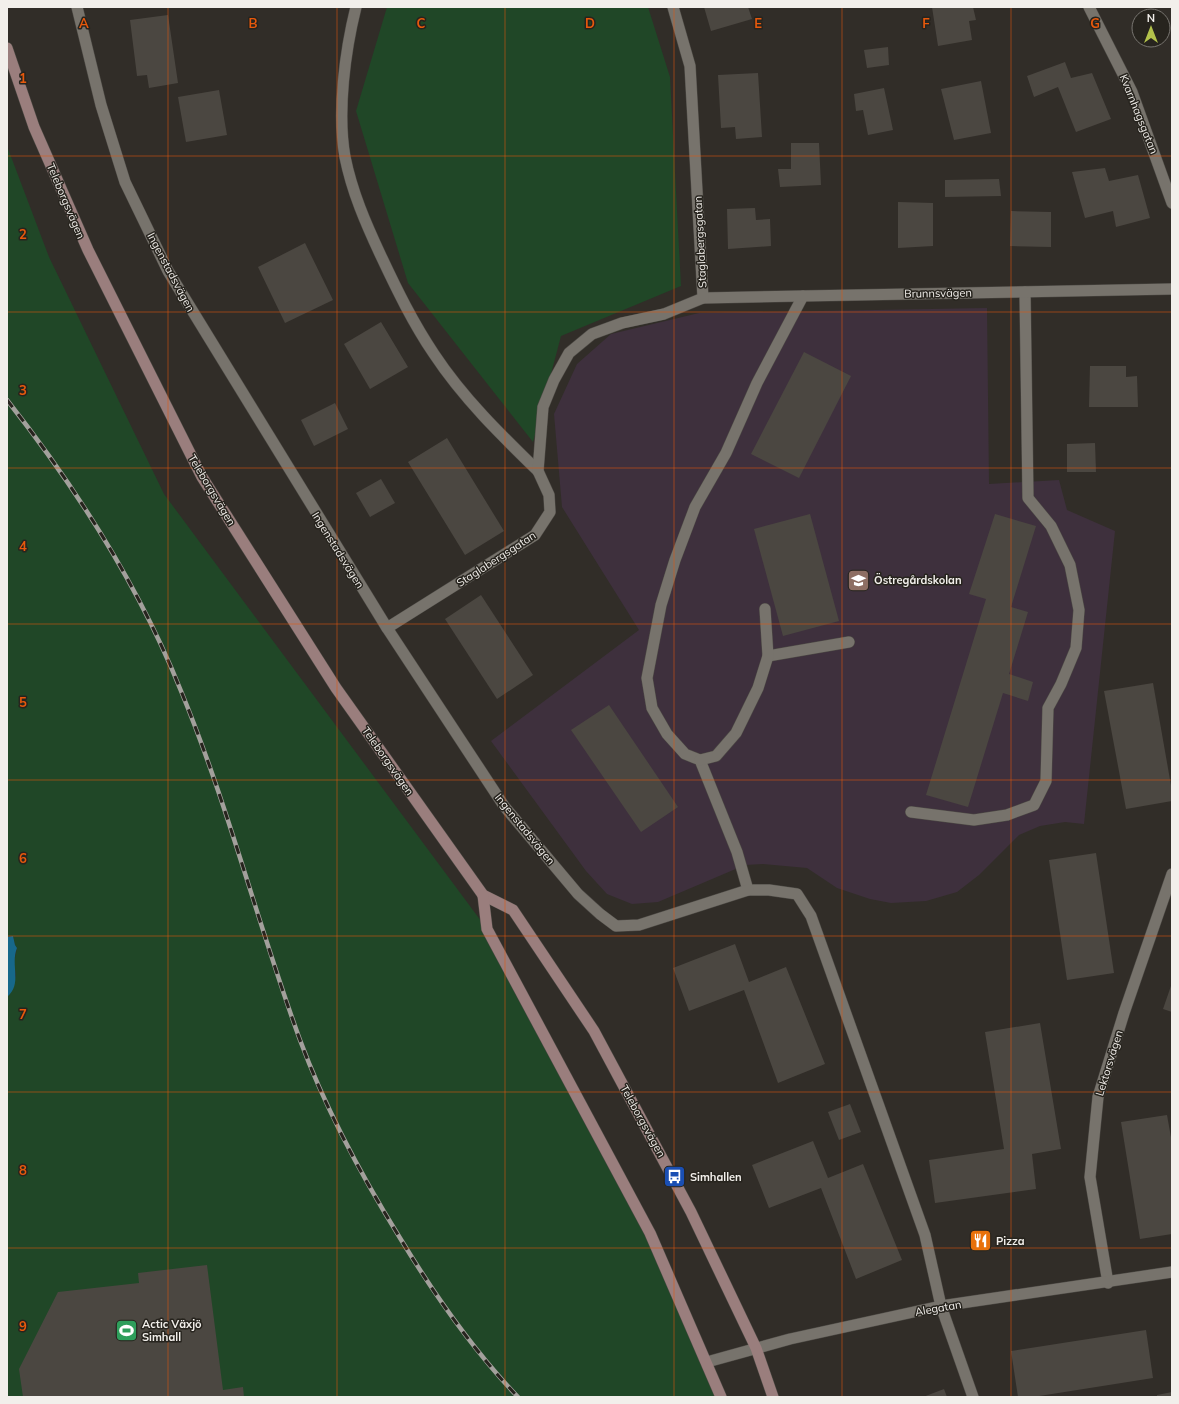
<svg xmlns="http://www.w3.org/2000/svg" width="1179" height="1404" viewBox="0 0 1179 1404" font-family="Mulish,sans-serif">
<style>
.education{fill:#3e303d}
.green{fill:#204727}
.water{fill:#17688a}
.building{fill:#4b4741}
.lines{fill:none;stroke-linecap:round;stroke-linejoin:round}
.service-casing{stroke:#4d4a45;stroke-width:12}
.minor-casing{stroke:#4d4a45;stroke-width:12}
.secondary-casing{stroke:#4d4a45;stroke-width:12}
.service{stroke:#77736c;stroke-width:11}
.minor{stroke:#77736c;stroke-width:11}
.secondary{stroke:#9a7e7d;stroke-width:11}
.rail-casing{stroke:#a3a09c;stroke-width:4.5}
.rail{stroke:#27241e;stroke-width:3;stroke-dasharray:9;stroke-linecap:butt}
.grid{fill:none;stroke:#e8590c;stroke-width:1;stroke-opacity:0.55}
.labels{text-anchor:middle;stroke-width:3;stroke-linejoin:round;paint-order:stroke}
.street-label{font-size:11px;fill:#f2efeb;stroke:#27241e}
.poi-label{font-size:11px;font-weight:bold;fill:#f2efeb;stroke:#27241e;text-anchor:start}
.grid-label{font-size:13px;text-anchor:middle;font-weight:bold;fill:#e8590c;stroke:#27241e;stroke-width:3;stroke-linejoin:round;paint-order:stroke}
</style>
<rect width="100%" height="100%" fill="#312d28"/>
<path class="education" d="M987,308L989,484L1059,480L1067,510L1115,531L1084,824L1065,822L1040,826L1019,835L979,875L957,892L926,901L891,903L870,899L837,888L807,868L763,864L745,865L658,902L632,904L607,894L586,871L491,741L639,630L562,507L554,414L577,364L611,334L699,313Z"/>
<g class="green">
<path d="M387,7H648L670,77L681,286L561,336L533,442L408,283L356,111Z"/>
<path d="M7,146L49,257L164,494L487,929L650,1233L721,1397H7V997L16,976L14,962L17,948L15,945L13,936L7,937Z"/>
</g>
<path class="water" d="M13,936L15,945L17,948C10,965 23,984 7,997V937Z"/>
<g class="building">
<path d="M704,7H748L752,19L711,31Z"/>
<path d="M932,7H973L976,20L969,21L972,40L938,46Z"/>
<path d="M168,15L178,83L149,88L147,75L137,76L130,20Z"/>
<path d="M888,47L889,65L867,68L864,50Z"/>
<path d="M1065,62L1071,78L1092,73L1111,119L1076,132L1058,87L1034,97L1027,76Z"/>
<path d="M758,73L762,137L736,139L735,127L721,128L718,75Z"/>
<path d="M981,81L991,133L954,140L941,89Z"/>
<path d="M884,88L893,130L868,135L863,110L856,111L854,94Z"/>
<path d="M219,90L227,135L186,142L178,97Z"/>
<path d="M791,143H819L821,185L780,187L778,169H791Z"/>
<path d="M1105,168L1109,181L1138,175L1150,218L1116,227L1113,211L1085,218L1072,172Z"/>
<path d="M999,179L1001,196L945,197V180Z"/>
<path d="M898,202L933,203V246L898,248Z"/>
<path d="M755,208L756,220L770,219L771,246L728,249L727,209Z"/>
<path d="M1011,211L1051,212V247L1010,246Z"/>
<path d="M305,243L333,300L285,323L258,267Z"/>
<path d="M381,322L408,367L370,389L344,344Z"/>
<path d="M804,352L851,376L799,478L751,454Z"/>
<path d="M1090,366H1126V377L1137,376L1138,407H1089Z"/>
<path d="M335,403L348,429L314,446L301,420Z"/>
<path d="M447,438L504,531L465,555L408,462Z"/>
<path d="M1095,443L1096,472H1067V444Z"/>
<path d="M381,479L395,503L370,517L356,493Z"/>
<path d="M810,514L839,621L783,636L754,529Z"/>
<path d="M995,514L1036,526L1011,607L1028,612L1009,674L1033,682L1028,701L1003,693L968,807L926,795L986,599L969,594Z"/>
<path d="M481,595L533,675L497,699L445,619Z"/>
<path d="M1153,683L1172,791V801L1126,809L1104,691Z"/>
<path d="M609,705L678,807L641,832L571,730Z"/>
<path d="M1096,853L1114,973L1067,980L1049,860Z"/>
<path d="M735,944L749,982L786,967L825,1064L778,1083L744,990L689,1011L673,968Z"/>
<path d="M1172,983V1012L1163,1009Z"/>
<path d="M1040,1023L1061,1149L1032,1154L1036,1189L935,1203L929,1160L1004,1149L985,1032Z"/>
<path d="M850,1104L861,1132L839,1140L828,1112Z"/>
<path d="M1167,1115L1172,1143V1234L1140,1239L1121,1122Z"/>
<path d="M813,1141L828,1178L863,1164L902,1260L856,1279L821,1188L769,1208L752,1165Z"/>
<path d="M207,1265L223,1390L243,1387L244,1397H23L19,1369L58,1292L139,1283L138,1273Z"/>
<path d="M1146,1330L1153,1378L1033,1397H1018L1011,1351Z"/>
<path d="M944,1389L947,1397H923Z"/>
<path d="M1172,1392V1397H1157V1395Z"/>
</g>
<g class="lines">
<defs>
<g id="service">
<path d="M803,296L757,383L726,453L695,507L675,560L661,605L647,678L652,708L667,734L685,754L700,760L737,852L748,890H769L797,894L811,916L925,1235L941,1306L973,1397"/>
<path d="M768,656L849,642"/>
<path d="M700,760L716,756L736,733L758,688L768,656L765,609"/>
<path d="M911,812L974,820L1007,815L1034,805L1046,781L1048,708L1061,684L1076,648L1079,610L1070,565L1051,526L1028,498L1025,292"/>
</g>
<g id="minor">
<path d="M77,7L101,105L125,182L168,271L387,628L504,806L578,894L600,914L616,926L639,925L748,890"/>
<path d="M356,7C345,51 337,112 345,157C352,192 366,224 381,256C397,290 413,323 434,354C463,398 501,435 538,471"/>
<path d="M1089,7L1132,92L1172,203"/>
<path d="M703,298L1172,289"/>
<path d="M387,628L535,535L550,512L549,495L538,471L543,407L554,380L569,353L592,334L622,323L664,314L703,298L690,66L673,7"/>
<path d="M1108,1283L1090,1177L1098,1097L1124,1013L1172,874"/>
<path d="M707,1362L790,1339L941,1306L1172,1272"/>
</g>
<g id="secondary">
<path d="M7,48L34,127L88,250L202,477L336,688L483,895L513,910L594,1031L691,1212L756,1348L773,1397"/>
<path d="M483,895L487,929L650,1233L721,1397"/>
</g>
</defs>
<use href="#service" class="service-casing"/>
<use href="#minor" class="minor-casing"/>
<use href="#secondary" class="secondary-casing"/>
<use href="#service" class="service"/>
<use href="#minor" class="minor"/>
<use href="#secondary" class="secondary"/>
<defs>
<path id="rail" d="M7,400C77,489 139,586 181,691C228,805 258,925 300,1040C326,1110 361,1175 400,1238C434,1294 472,1349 518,1397"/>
</defs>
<use href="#rail" class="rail-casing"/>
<use href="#rail" class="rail"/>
</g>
<path class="grid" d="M168,7V1397M337,7V1397M505,7V1397M674,7V1397M842,7V1397M1011,7V1397M7,156H1172M7,312H1172M7,468H1172M7,624H1172M7,780H1172M7,936H1172M7,1092H1172M7,1248H1172"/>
<defs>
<symbol id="school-square" viewBox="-11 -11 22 22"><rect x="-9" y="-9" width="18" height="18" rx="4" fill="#8d6e63" stroke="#27241e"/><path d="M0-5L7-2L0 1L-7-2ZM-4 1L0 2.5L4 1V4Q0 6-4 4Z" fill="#fff"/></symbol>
<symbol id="bus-square" viewBox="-11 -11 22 22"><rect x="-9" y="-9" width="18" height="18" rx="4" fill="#1a4fb4" stroke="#27241e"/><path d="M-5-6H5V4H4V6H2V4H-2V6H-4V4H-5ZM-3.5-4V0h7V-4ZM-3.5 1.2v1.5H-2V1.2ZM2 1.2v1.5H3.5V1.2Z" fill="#fff"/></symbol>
<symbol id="restaurant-square" viewBox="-11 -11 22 22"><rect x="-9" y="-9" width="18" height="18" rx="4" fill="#e8710a" stroke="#27241e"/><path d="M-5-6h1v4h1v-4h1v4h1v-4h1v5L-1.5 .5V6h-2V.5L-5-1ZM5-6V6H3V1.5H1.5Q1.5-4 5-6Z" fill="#fff"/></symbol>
<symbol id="stadium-square" viewBox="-11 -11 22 22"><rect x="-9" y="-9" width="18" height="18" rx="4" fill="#2e9e5b" stroke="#27241e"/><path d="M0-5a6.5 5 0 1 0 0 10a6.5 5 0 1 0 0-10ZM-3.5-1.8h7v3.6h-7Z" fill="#fff"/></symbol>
</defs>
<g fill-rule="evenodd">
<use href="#school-square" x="846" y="568" width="25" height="25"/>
<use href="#bus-square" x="662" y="1164" width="25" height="25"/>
<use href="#restaurant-square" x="968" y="1228" width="25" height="25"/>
<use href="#stadium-square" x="114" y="1318" width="25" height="25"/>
</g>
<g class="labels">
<g class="street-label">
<text transform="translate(1139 114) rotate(68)" y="4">Kvarnhagsgatan</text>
<text transform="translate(66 201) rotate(67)" y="4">Teleborgsvägen</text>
<text transform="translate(700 242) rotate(-93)" y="4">Staglabergsgatan</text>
<text transform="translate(171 272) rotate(62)" y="4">Ingenstadsvägen</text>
<text transform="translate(938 293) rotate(-1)" y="4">Brunnsvägen</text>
<text transform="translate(212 490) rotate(59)" y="4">Teleborgsvägen</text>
<text transform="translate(338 550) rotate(58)" y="4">Ingenstadsvägen</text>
<text transform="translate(496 559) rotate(-33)" y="4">Staglabergsgatan</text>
<text transform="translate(388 761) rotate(55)" y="4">Teleborgsvägen</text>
<text transform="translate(525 829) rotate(51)" y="4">Ingenstadsvägen</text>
<text transform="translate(1109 1063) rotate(-73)" y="4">Lektorsvägen</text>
<text transform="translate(643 1121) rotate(61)" y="4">Teleborgsvägen</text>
<text transform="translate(938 1308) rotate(-10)" y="4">Alegatan</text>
</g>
<g class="poi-label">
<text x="874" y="584">Östregårdskolan</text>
<text x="690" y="1181">Simhallen</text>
<text x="996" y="1245">Pizza</text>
<text x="142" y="1328">Actic Växjö<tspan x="142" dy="13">Simhall</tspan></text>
</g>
</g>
<g class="grid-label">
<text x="84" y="28">A</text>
<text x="253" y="28">B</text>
<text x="421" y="28">C</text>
<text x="590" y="28">D</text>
<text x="758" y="28">E</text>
<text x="926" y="28">F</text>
<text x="1095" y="28">G</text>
<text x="23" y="83">1</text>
<text x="23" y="239">2</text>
<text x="23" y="395">3</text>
<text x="23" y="551">4</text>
<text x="23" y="707">5</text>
<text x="23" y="863">6</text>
<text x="23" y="1019">7</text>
<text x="23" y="1175">8</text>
<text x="23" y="1331">9</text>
</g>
<rect width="1179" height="1404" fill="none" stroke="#f2efeb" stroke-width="16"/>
<g transform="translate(1151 28)"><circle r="19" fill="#27241e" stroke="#787570"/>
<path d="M0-3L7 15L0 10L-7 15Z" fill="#b3c24b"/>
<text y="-6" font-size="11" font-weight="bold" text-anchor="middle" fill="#f2efeb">N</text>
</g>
</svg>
